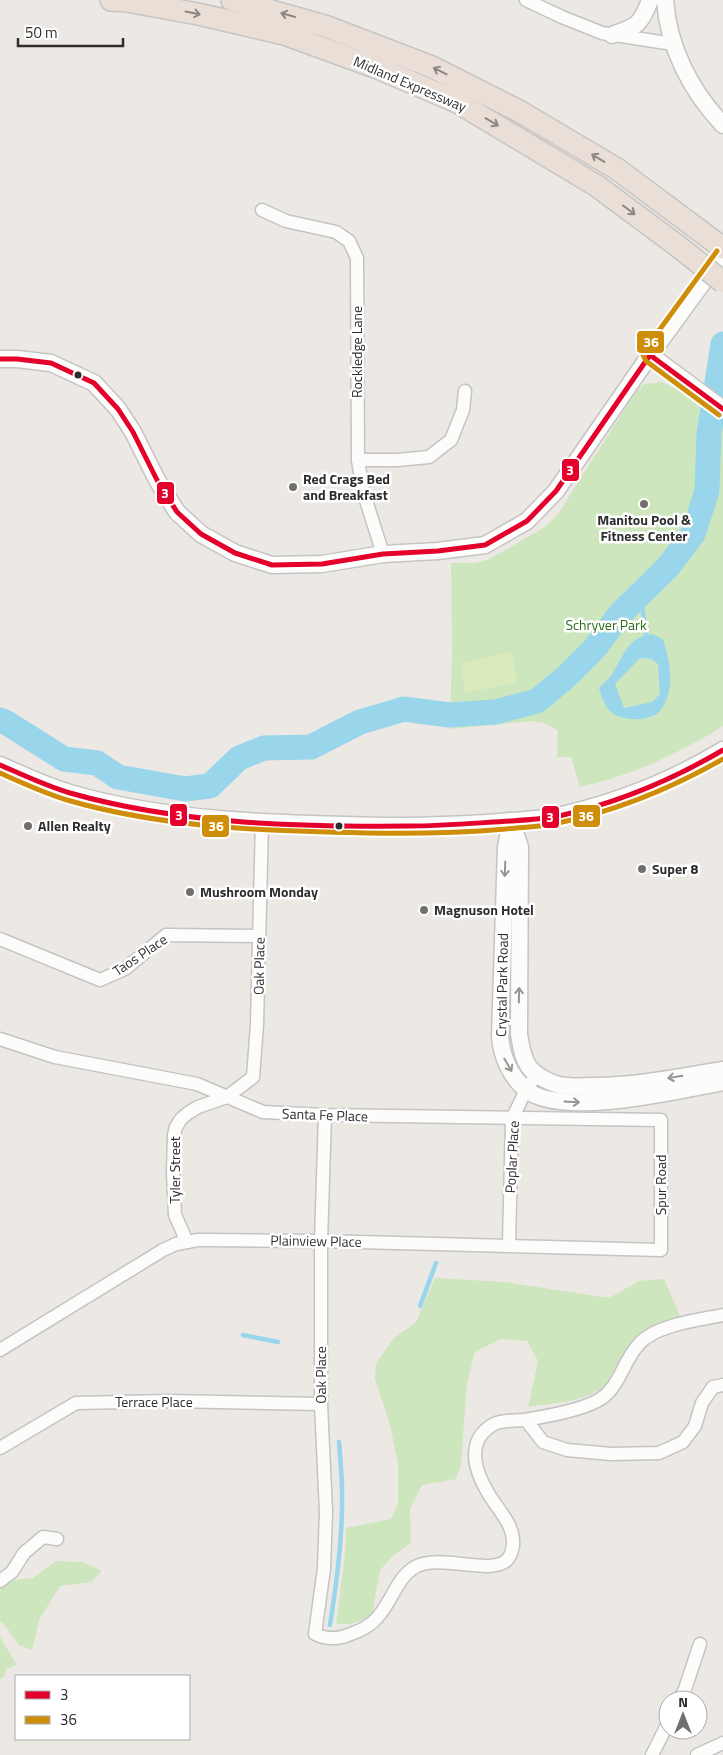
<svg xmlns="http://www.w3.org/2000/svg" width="723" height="1755" viewBox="0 0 723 1755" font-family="'Titillium Web',sans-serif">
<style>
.green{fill:#cee6be}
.pitch{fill:#d9eabb}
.water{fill:#99d6ec;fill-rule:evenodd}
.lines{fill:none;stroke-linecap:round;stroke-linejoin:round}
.stream{stroke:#99d6ec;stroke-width:4.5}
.river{stroke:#99d6ec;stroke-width:25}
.street-casing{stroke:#c5c4c5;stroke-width:15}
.secondary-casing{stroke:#c5c4c5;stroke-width:19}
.highway-casing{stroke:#c6c5c4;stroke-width:24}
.street{stroke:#fcfcfb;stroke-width:12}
.secondary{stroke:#fcfcfb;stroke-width:16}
.highway{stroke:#eadfd6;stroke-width:21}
.highway-bridge-casing{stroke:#c6c5c4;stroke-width:24;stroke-linecap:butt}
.highway-bridge{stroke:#eadfd6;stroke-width:21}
.bus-1-casing{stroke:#fff;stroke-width:9}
.bus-2-casing{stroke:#fff;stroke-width:9}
.bus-1{stroke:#e4002b;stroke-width:5}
.bus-2{stroke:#cf8e09;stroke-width:5}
.oneway{stroke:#8c8682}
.oneway2{stroke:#959594}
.bus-dot{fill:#2e2e2e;stroke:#fff;stroke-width:2}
.poi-dot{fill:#706f6e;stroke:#fff;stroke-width:2}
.labels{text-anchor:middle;stroke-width:5;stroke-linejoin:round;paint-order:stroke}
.street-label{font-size:14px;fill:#2e2e2e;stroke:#fff}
.poi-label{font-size:14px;font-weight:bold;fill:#2e2e2e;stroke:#fff;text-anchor:start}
.park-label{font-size:14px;fill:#2c6e1b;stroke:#fff}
.line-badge{stroke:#fff;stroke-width:2}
.badge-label{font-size:14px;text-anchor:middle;font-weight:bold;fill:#fff}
</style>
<rect width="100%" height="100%" fill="#ece8e4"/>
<g class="green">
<path d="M662,382L676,389L723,424V726C679,754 632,775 580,787L571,757H557L558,730L543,723L532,721L450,729L452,651L451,563H475L488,560L545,527L558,514L635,393L644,384Z"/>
<path d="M435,1278L505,1282L609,1298L639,1281L664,1279L680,1316C671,1319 658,1321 651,1327C629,1343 624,1369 606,1385C587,1402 552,1403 528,1407L538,1361L527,1341L500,1339L475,1352L467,1383L461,1464L456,1479L422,1485L410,1509L411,1543L394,1555L380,1570L372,1616L351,1624H336L345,1555L346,1528L391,1519L398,1503V1464L390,1425L375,1379L376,1363L394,1338L416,1322Z"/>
<path d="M56,1561L83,1562L102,1571L91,1582L60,1586L40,1618L32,1650L19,1645L4,1624L0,1621V1588L7,1581L33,1578Z"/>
<path d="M0,1637L17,1665L6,1669L4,1677L0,1679Z"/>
</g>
<path class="pitch" d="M512,652L517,682L465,693L461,663Z"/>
<path class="water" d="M652,634L663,639C669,659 675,683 665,703C663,707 659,713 655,715C643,721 622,721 611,712C605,707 601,695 599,688C602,684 607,681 610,677C624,658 625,638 652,634ZM640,658L651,659L658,664L660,694L652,702L624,708L615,684Z"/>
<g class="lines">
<g class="stream">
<path d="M721,356L723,360"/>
<path d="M641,595L646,635"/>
<path d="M420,1306L436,1263"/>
<path d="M243,1335L278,1342"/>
<path d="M330,1625C337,1580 343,1535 342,1489C342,1473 340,1458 339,1442"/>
</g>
<path class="river" d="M0,720L7,723L64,759L97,763L118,777L185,789L210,786L239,758L264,748L311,747L360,722L404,709L449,715L495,712L537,701L567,676L595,648L619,615L668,567L693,534L707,491L709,434L723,344"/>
<defs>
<g id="street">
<path d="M526,0L562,17L602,33L673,44"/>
<path d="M262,210L286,221L336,232L349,241L357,258L358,460L363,491L383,554"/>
<path d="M358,460H397L429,457L451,440L463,410L465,391"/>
<path d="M0,939L100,980L125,969L166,935L259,936"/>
<path d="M0,1039L55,1057L197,1084L263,1112L325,1115L661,1120V1250L321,1241L209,1240H198L176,1244L163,1250L0,1350"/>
<path d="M325,1115L321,1241V1404L326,1512L324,1568L315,1634C327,1640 339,1639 351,1634C359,1631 368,1627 374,1621C390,1607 396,1578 415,1567C440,1553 490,1576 507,1560C511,1556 512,1551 513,1546C515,1525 498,1510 488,1493C480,1479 472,1462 476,1447C478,1436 485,1429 494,1424C502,1420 515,1421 524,1420C543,1417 580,1410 597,1401C620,1389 622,1362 639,1344C655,1325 699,1320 723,1315"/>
<path d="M187,1242L175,1215L173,1173L174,1135L176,1127L181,1119L188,1113L198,1107L227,1097L253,1077L257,1025L262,821"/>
<path d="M509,1245L512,1119L526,1090L537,1074"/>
<path d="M526,1420L543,1442L567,1450L611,1454L659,1453L683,1442L695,1426L702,1403L713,1387L723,1385"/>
<path d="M0,1448L76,1403L170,1401L321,1404"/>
<path d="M0,1581L12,1572L24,1553L43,1537L57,1539"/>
<path d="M679,1700L685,1689L700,1644"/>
<path d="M652,1755L668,1723"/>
<path d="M697,1755L723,1743"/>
</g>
<g id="secondary">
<path d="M665,0C668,47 691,91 723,125"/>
<path d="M612,35C636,27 641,25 650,0"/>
<path d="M650,355L723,409"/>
<path d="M0,359H17L51,363L94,383L118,409L133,432L157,480L177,512L201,534L235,553L272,565L322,564L383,554L438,551L485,545L527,521L556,491L650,355L723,255"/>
<path d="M0,765C23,775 46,786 70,793C169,822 282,824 385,826C429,826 467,825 510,821C529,820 548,819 566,814C620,801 675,779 723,750"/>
<path d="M511,821L506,847L500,1035C501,1055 510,1076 525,1089C561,1119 679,1090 723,1082"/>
<path d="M512,823L520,847L519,1034C521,1045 522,1057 529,1067C537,1077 554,1085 566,1086C575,1087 584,1086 593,1086C636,1086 680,1077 723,1070"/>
</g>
<g id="highway">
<path d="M111,0L127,1L198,14L284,34L380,69L457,102L597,186L679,247"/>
<path d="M232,0L325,26L432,67L519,111L617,169L723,248"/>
</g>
</defs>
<use href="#street" class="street-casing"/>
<use href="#secondary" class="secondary-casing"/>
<use href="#highway" class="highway-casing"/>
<use href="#street" class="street"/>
<use href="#secondary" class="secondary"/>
<use href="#highway" class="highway"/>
<defs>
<path id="highway-bridge" d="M679,247L723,282"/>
</defs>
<use href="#highway-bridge" class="highway-bridge-casing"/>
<use href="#highway-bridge" class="highway-bridge"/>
<defs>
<g id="bus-1">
<path d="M0,359H17L51,363L94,383L118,409L133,432L157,480L177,512L201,534L235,553L272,565L322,564L383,554L438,551L485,545L527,521L556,491L650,355L723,409"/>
<path d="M0,765C23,775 46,786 70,793C179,824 296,827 408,826C442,826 476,823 510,821C526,820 543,819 559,816C617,803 672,780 723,750"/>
</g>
<g id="bus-2">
<path d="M717,251L644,351L643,355L646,361L719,415"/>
<path d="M0,773C22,783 44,793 67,800C163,828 266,831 366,833C413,834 459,833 506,829C523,827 541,827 558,823C616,811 672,788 723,759"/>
</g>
</defs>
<use href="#bus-1" class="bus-1-casing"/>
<use href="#bus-2" class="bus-2-casing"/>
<use href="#bus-1" class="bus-1"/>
<use href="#bus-2" class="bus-2"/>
</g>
<defs><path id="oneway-shaft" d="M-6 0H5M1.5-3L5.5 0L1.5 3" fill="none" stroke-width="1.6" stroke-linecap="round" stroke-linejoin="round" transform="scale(1.25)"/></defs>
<g class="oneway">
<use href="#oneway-shaft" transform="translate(193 13) rotate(11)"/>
<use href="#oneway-shaft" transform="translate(288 15) rotate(-164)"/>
<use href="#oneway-shaft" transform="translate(440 71) rotate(-153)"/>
<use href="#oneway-shaft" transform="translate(492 122) rotate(31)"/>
<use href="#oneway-shaft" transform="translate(598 158) rotate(-149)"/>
<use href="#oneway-shaft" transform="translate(629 210) rotate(37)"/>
</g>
<g class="oneway2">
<use href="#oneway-shaft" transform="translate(505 869) rotate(92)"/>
<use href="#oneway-shaft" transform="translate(519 995) rotate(-89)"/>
<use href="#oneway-shaft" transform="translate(508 1065) rotate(60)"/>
<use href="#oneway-shaft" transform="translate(675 1077) rotate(171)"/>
<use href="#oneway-shaft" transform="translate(572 1102) rotate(3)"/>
</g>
<g class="bus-dot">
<circle cx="78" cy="375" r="4.5"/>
<circle cx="339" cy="826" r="4.5"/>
</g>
<g class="poi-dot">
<circle cx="293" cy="487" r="5"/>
<circle cx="644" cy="504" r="5"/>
<circle cx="28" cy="826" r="5"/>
<circle cx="642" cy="869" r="5"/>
<circle cx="190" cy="892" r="5"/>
<circle cx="424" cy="910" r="5"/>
</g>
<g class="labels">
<g class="street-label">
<text transform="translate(410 84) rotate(23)" y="5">Midland Expressway</text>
<text transform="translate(357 352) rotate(-90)" y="5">Rockledge Lane</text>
<text transform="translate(140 955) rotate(-34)" y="5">Taos Place</text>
<text transform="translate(259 966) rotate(-89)" y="5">Oak Place</text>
<text transform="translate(502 985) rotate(-89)" y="5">Crystal Park Road</text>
<text transform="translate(325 1115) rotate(2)" y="5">Santa Fe Place</text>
<text transform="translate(512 1157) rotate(-87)" y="5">Poplar Place</text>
<text transform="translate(175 1170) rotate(-90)" y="5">Tyler Street</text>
<text transform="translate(661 1185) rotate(-90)" y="5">Spur Road</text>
<text transform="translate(316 1241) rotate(1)" y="5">Plainview Place</text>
<text transform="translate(321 1375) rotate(-90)" y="5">Oak Place</text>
<text x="154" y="1407">Terrace Place</text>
</g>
<g class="poi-label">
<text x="303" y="484">Red Crags Bed<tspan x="303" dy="16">and Breakfast</tspan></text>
<text x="644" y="525" text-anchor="middle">Manitou Pool &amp;<tspan x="644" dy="16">Fitness Center</tspan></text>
<text x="38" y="831">Allen Realty</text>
<text x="652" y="874">Super 8</text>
<text x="200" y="897">Mushroom Monday</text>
<text x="434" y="915">Magnuson Hotel</text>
</g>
<g class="park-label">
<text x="606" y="630">Schryver Park</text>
</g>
</g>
<g class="line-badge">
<rect x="636" y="330" width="29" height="24" rx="5" fill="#cf8e09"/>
<rect x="561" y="458" width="19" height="24" rx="5" fill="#e4002b"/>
<rect x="156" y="481" width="19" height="24" rx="5" fill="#e4002b"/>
<rect x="169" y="803" width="19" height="24" rx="5" fill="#e4002b"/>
<rect x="572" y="804" width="29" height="24" rx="5" fill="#cf8e09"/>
<rect x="541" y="805" width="19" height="24" rx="5" fill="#e4002b"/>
<rect x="201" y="814" width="29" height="24" rx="5" fill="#cf8e09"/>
</g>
<g class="badge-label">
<text x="651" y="347">36</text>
<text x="570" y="475">3</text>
<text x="165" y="498">3</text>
<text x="179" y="820">3</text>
<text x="586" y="821">36</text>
<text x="550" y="822">3</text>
<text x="216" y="831">36</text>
</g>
<rect x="15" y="1675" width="175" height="65" fill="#ffffff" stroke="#ababab"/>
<rect x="25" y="1691" width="25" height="8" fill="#e4002b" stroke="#ababab"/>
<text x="60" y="1700" font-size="15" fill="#2e2e2e">3</text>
<rect x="25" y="1716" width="25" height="8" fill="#cf8e09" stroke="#ababab"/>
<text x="60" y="1725" font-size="15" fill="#2e2e2e">36</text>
<g transform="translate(683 1715)"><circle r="24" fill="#ffffff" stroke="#ababab"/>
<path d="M0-4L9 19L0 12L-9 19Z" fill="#706f6e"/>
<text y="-8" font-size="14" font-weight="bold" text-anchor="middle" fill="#2e2e2e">N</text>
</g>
<path d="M18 38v8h105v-8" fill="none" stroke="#2e2e2e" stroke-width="2.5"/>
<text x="25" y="38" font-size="15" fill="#2e2e2e" stroke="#ffffff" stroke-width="4" paint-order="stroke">50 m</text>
</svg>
